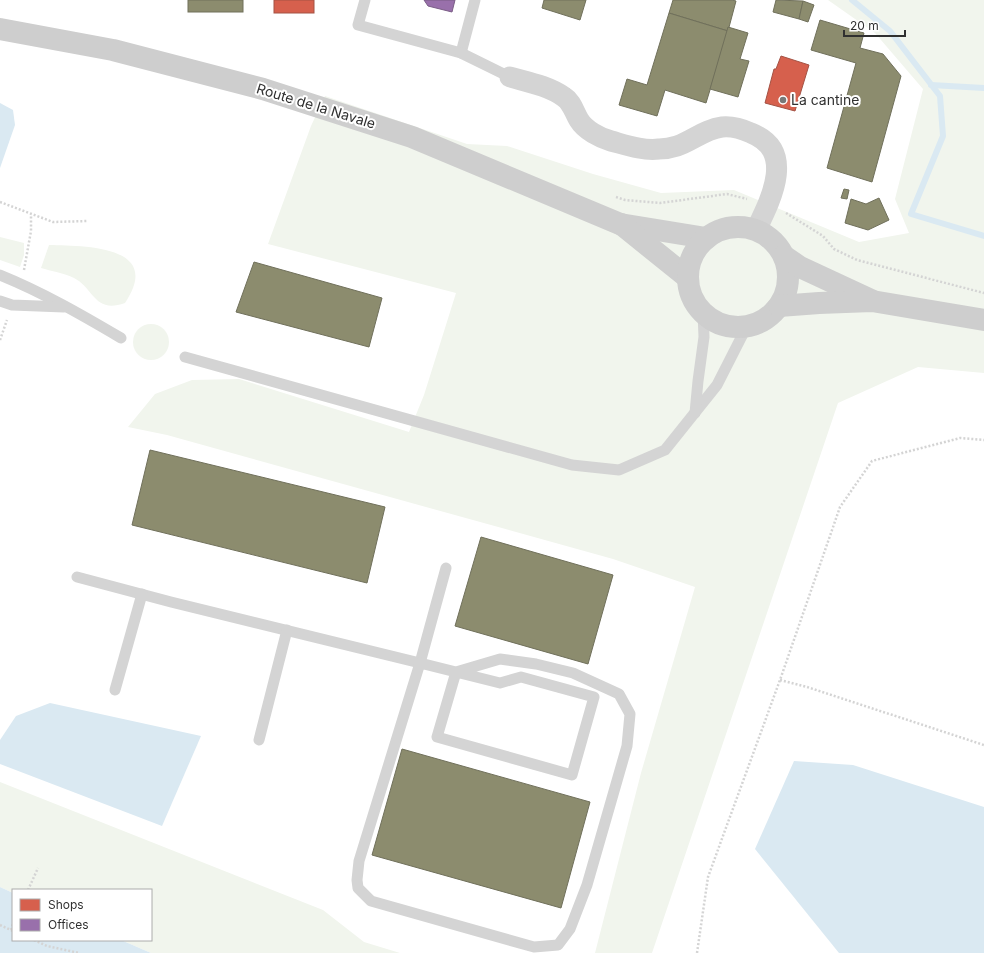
<svg xmlns="http://www.w3.org/2000/svg" width="984" height="953" viewBox="0 0 984 953" font-family="Inter,sans-serif">
<style>
.green{fill:#f1f5ed}
.water{fill:#dae9f2}
.shops{fill:#d6604d;stroke:#a45244}
.offices{fill:#9970ab;stroke:#7a5d86}
.industry{fill:#8c8c6e;stroke:#70705b}
.lines{fill:none;stroke-linecap:round;stroke-linejoin:round}
.stream{stroke:#dae9f2;stroke-width:6}
.path{stroke:#d4d4d4;stroke-width:2.5;stroke-dasharray:2 2;stroke-linecap:butt}
.lane{stroke:#d4d4d4;stroke-width:11}
.street{stroke:#d4d4d4;stroke-width:21}
.secondary{stroke:#cecece;stroke-width:22}
.poi-dot{fill:#787878;stroke:#fff;stroke-width:1.5}
.labels{text-anchor:middle;stroke-width:4;stroke-linejoin:round;paint-order:stroke}
.poi-label{font-size:14px;fill:#303030;stroke:#fff;text-anchor:start}
.street-label{font-size:14px;fill:#303030;stroke:#fff}
</style>
<rect width="100%" height="100%" fill="#fff"/>
<g class="green">
<path d="M828,0H984V373L918,367L838,403L652,953H595L641,773L695,587L613,559L167,435L128,427L155,394L192,380L239,379L409,432L424,395L456,293L268,244L311,126L325,96L467,144L507,146L593,174L661,193L734,190L859,242L909,233L895,199L923,89L875,33Z"/>
<path d="M0,237L24,243V255L20,267L0,260Z"/>
<path d="M49,245C84,246 164,245 125,303C94,314 94,288 74,278C64,273 51,271 41,268Z"/>
<circle cx="151" cy="342" r="18"/>
<path d="M0,782L323,910L364,942L400,953H151L121,940H151V890H13V893L0,887Z"/>
</g>
<g class="water">
<path d="M0,103L13,110L15,125L0,168Z"/>
<path d="M50,703L201,736L162,826L0,764V740L16,716Z"/>
<path d="M794,761L853,765L984,807V953H839L755,849Z"/>
<path d="M0,887L13,893V940H121L151,953H0Z"/>
</g>
<g class="shops">
<rect x="274" y="0" width="40" height="13"/>
<path d="M781,56L809,65L795,111L765,103L774,69H776Z"/>
</g>
<path class="offices" d="M424,0H455L452,12L428,6Z"/>
<g class="industry">
<rect x="188" y="0" width="55" height="12"/>
<path d="M544,0H586L580,20L542,8Z"/>
<path d="M673,0H732L736,1L728,31L669,13Z"/>
<path d="M776,0L803,1L799,19L773,12Z"/>
<path d="M803,1L814,5L808,22L799,19Z"/>
<path d="M669,13L728,31L706,103L665,90L657,116L619,105L627,79L647,85Z"/>
<path d="M820,20L864,33L860,48L883,54L901,76L872,182L827,168L856,63L811,50Z"/>
<path d="M728,27L748,33L740,59L749,61L738,97L710,89Z"/>
<path d="M844,189L849,190L847,199L841,198Z"/>
<path d="M879,198L889,220L868,230L845,223L851,199L866,204Z"/>
<path d="M254,262L382,298L369,347L236,312Z"/>
<path d="M150,450L385,507L367,583L132,525Z"/>
<path d="M481,537L613,575L588,664L455,626Z"/>
<path d="M402,749L590,802L561,908L372,855Z"/>
</g>
<g class="lines">
<g class="stream">
<path d="M852,0L890,31L940,96L943,136L911,214L984,236"/>
<path d="M931,85L984,88"/>
</g>
<g class="path">
<path d="M616,197L625,200L660,203L727,194L747,199"/>
<path d="M0,202L53,222L88,221"/>
<path d="M786,213L823,236L834,249L857,260L984,293"/>
<path d="M24,270L31,231V215"/>
<path d="M0,340L7,320"/>
<path d="M780,680L807,687L984,745"/>
<path d="M28,890L38,868"/>
<path d="M0,925L13,931"/>
<path d="M11,930L13,924"/>
<path d="M34,940L47,946L79,953"/>
<path d="M697,953L708,877L780,680L840,507L872,461L960,438L984,440"/>
</g>
<g class="lane">
<path d="M365,0L358,25L461,53L475,0"/>
<path d="M461,53L510,77"/>
<path d="M0,275C42,292 82,315 121,338"/>
<path d="M0,301L12,305L64,307"/>
<path d="M185,357L572,465L619,470L665,450L717,385L747,326"/>
<path d="M695,413L698,381L704,337L703,313"/>
<path d="M77,577L171,602L420,663L446,568"/>
<path d="M456,672L500,659L536,664L573,673L619,694L630,714L627,746L587,885L570,929L558,945L534,947L371,901L358,888L357,880L359,861L420,663L500,683L521,677L594,697L572,775L437,737L456,672"/>
<path d="M115,690L142,594"/>
<path d="M259,740L287,630"/>
</g>
<path class="street" d="M510,77C528,82 549,86 564,97C572,102 574,112 579,120C585,130 600,138 611,141C626,145 643,151 659,149C665,149 671,148 677,146C692,141 705,129 722,127C731,126 742,129 751,133C796,151 771,199 756,230"/>
<g class="secondary">
<path d="M0,29L113,50L263,89L412,137L620,224L706,238"/>
<path d="M621,224L688,278"/>
<circle cx="738" cy="277" r="50"/>
<path d="M784,256L800,267L871,300"/>
<path d="M779,306L819,303L872,301L984,320"/>
</g>
</g>
<circle class="poi-dot" cx="783" cy="100" r="4"/>
<g class="labels">
<g class="poi-label">
<text x="791" y="105">La cantine</text>
</g>
<g class="street-label">
<text transform="translate(316 106) rotate(17)" y="5">Route de la Navale</text>
</g>
</g>
<rect x="12" y="889" width="140" height="52" fill="#ffffff" stroke="#acacac"/>
<rect x="20" y="899" width="20" height="12" fill="#d6604d" stroke="#acacac"/>
<text x="48" y="909" font-size="12" fill="#303030">Shops</text>
<rect x="20" y="919" width="20" height="12" fill="#9970ab" stroke="#acacac"/>
<text x="48" y="929" font-size="12" fill="#303030">Offices</text>
<path d="M844 30v6h61v-6" fill="none" stroke="#303030" stroke-width="2"/>
<text x="850" y="30" font-size="12" fill="#303030" stroke="#ffffff" stroke-width="3" paint-order="stroke">20 m</text>
</svg>
